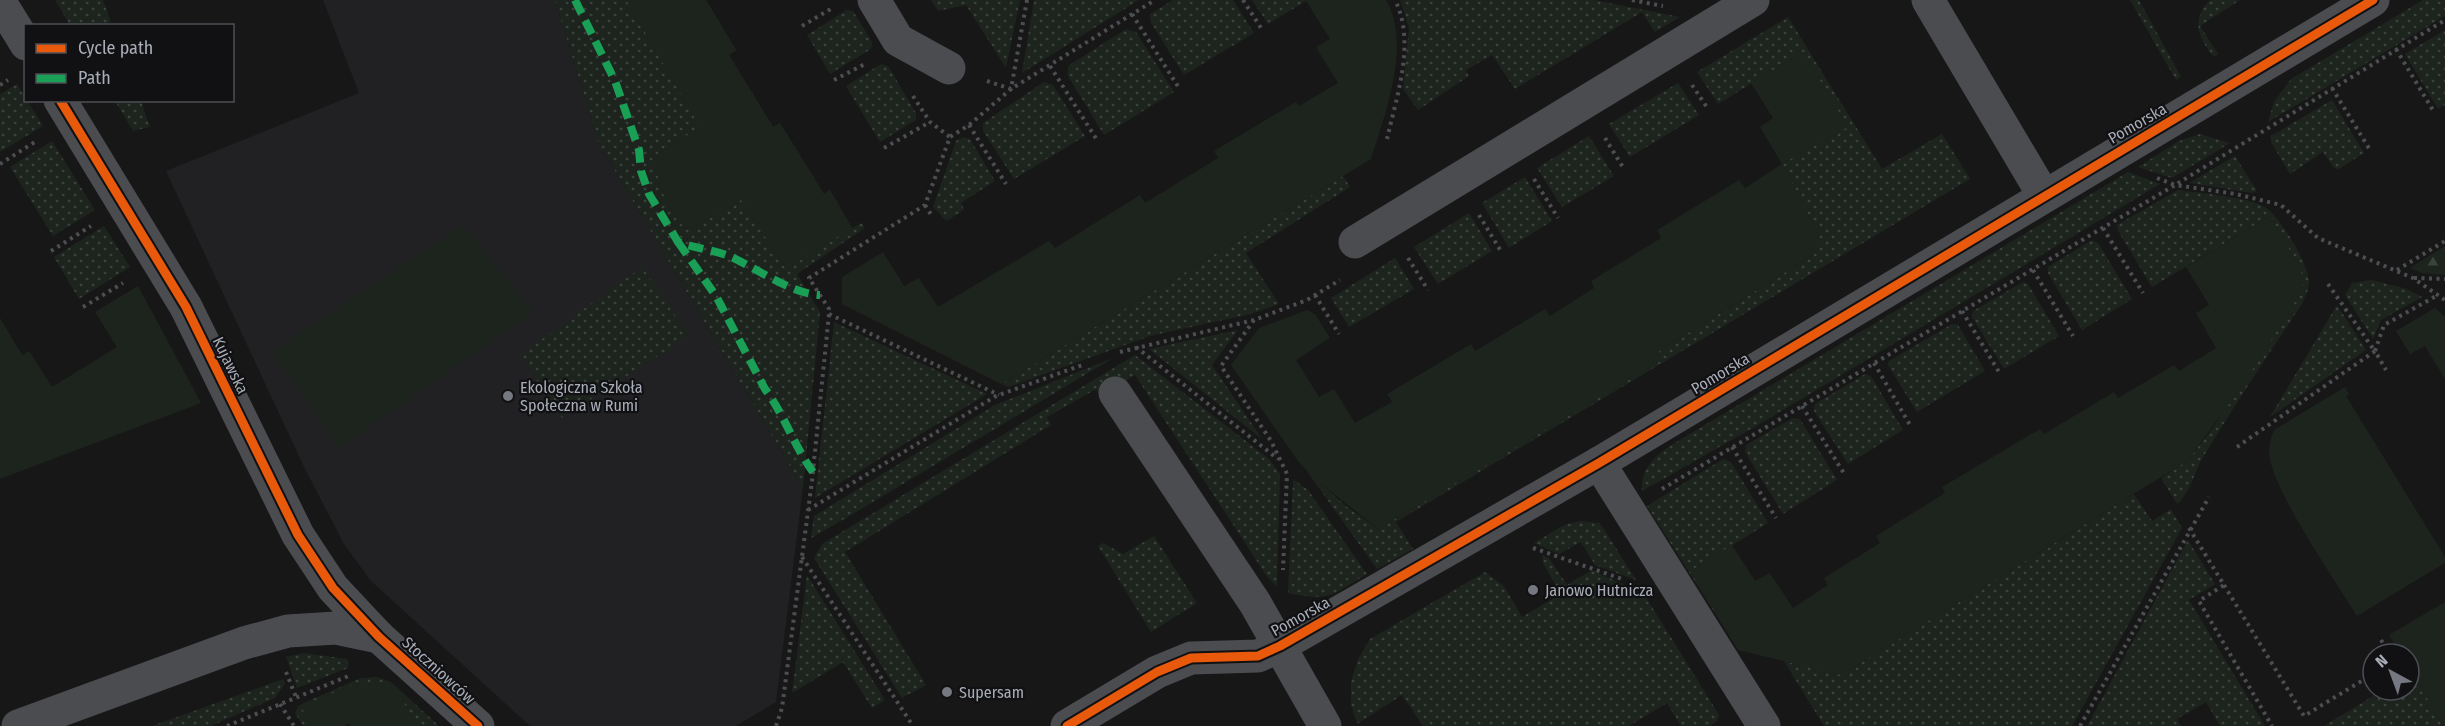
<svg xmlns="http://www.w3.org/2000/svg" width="2445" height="726" viewBox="0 0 2445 726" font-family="'Fira Sans Condensed',sans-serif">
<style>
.built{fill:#212123}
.grass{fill:url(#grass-dots)}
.forest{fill:url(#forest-firs)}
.garden{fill:#1d241e}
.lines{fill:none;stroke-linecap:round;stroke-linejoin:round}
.path{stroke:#4d4e52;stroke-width:4;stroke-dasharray:3 4.5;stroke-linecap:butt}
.minor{stroke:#4b4c50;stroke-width:33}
.quiet{stroke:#1a9f57;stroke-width:8;stroke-dasharray:15 8;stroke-linecap:butt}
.cycleway-casing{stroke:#111113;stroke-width:13}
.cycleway{stroke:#e8590c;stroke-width:9}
.poi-dot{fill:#757880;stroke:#111113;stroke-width:2}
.labels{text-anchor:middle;stroke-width:4.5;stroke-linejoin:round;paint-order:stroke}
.street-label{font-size:16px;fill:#a8adb8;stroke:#111113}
.poi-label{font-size:16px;fill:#a8adb8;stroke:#111113;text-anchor:start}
</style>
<defs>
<pattern id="grass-dots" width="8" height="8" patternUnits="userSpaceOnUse" patternTransform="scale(1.5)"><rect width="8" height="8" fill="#1d241e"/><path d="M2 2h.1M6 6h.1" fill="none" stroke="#3b413d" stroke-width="1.8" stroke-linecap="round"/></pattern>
<pattern id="forest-firs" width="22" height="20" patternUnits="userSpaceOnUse" patternTransform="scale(1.5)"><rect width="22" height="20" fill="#1d241e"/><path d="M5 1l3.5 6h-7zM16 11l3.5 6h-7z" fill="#3b413d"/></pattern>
</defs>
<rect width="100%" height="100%" fill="#171717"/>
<path class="built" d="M323,0H555L598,142L803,488L776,702L736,726H530L371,581L344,544L305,469L166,171L359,93Z"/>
<g class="grass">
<path d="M55,0H103L111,22L103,25H70Z"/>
<path d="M555,0H706L736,50L729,55L773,127L780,123L824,194L830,190L852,228L862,223L865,228L797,274L820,312L803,488L598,142Z"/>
<path d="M931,0H1020L1006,68L966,5L938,11Z"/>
<path d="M1034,0H1139L1022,73Z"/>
<path d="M1173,0H1233L1254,33L1184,75L1151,23L1150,14Z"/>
<path d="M1252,0H1314L1308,4L1306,1L1268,24Z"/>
<path d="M1400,0H1594L1680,17L1655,32L1642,12L1515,89L1492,55L1466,70L1469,76L1418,110L1403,89L1409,28Z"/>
<path d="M2130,0H2139L2181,77L2176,80Z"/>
<path d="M2210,0H2240L2200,26L2218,54L2214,57C2199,40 2190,19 2210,0Z"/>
<path d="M2423,0H2445V16L2268,122L2274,102L2291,79Z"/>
<path d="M847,10L853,11L872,42L871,49L830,74L807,35Z"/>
<path d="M1788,17L1882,169L1942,134L1970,179L1396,522L1413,549L1377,569L1306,470L1347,507L1378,529L1660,361L1656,353L1816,253L1792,184L1782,164L1803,52L1718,104L1697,72Z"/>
<path d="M1126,29L1136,32L1174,92L1104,135L1068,76V66Z"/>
<path d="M2445,30V105L2438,109L2405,54Z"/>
<path d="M881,64L888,66L916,113V120L880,142L846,86Z"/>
<path d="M1044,82L1053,85L1085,136L1014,179L983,131V123Z"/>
<path d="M1678,83L1699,115L1630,157L1609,124Z"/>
<path d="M17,84L43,126L0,152V94Z"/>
<path d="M2332,100L2364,153L2339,169L2334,168L2323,152L2290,174L2271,142V136Z"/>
<path d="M115,101H141L150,127L133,131Z"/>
<path d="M2200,134L2230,143L2172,178L2138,167L2179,141Z"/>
<path d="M1589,136L1614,176L1562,207L1537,168Z"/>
<path d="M963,137L970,139L995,181L961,203L964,210L946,221L933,207L956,141Z"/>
<path d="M52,141L95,210L53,236L10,167Z"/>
<path d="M2235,156L2257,191L2253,193L2189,183Z"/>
<path d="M2128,172L2160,184L1758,425L1642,491C1640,468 1656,455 1673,444Z"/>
<path d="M1343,176L1350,187L1246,253L1279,304L1251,314L1150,336L1008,387L1001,384Z"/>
<path d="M1525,177L1552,221L1509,248L1482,203Z"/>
<path d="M2178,190C2198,193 2249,197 2265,207C2280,217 2308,262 2309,282C2309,290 2305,297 2302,304C2268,354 2235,405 2203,457C2195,471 2190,493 2177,504L2161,478L2187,461L2213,428L2302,291L2301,270L2270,216L2152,287L2118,231L2117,225Z"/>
<path d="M1469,213L1492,251L1438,284L1414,247Z"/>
<path d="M104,226L130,267L79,299L54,257Z"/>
<path d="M2092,240L2098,243L2132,299L2082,330L2048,273V267Z"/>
<path d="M1395,258L1414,289L1349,327L1331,298Z"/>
<path d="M642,267L689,336L562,418L520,355Z"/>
<path d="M2372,280L2407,289L2422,297L2381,320L2373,339L2345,295L2352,283Z"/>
<path d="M2023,282L2028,284L2059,336L2004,369L1972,317L1973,311Z"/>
<path d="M2337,305L2366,350L2270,417Z"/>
<path d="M834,322L987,394L815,498Z"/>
<path d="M1952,324L1958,325L1985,371L1917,412L1888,365L1889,361Z"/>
<path d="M1238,330L1212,365L1262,439L1149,349Z"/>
<path d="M1135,355L1269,459L1280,474L1277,587L1266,575L1135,375L1101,396L1096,389L1047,417L1051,425L845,552L926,685L902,698L814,558L822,544Z"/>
<path d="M1113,358L851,515L811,538L814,516L995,405Z"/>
<path d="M1865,374L1871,376L1903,430L1848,464L1814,411L1815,404Z"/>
<path d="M1793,418L1800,419L1837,480L1783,514L1745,452L1746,445Z"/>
<path d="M1723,459L1731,462L1768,523L1691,571L1734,643L1647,506Z"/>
<path d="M1293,479L1308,490L1367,574C1331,595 1331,602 1288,593Z"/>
<path d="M2134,494L2152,521L2171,509L2182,528L2072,726H1824L1784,661L1842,674Z"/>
<path d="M1580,521L1600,523L1636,580L1595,565L1581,542L1559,554L1534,543L1564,525Z"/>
<path d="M1154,536L1197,603L1151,632L1098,546L1103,543L1123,554Z"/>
<path d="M2188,540L2215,584L2189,600L2265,726H2220L2206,702L2177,719L2181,726H2087Z"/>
<path d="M1542,555L1549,558L1567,585L1592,570L1644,594L1719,715L1717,721L1710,726H1681L1667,703L1629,726H1423L1402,695L1357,724L1351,705V681L1358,659L1370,639L1485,572L1504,586L1522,617L1561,594L1543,563Z"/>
<path d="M807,575L885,700L872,708L843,662L792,693Z"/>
<path d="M303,653L347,659L349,664L348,668L297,688L286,657Z"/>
<path d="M2412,672L2443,726H2324L2383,690H2409V674Z"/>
<path d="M377,677L391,682L439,726H351L349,723L345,726H303L295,713L298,706L306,702L361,678Z"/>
<path d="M283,679L285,684L275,698L211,726H152Z"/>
</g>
<path class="forest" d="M2445,246V275L2422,273L2410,268Z"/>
<g class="garden">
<path d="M626,0H706L736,50L729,55L773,127L780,123L824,194L830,190L852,228L786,269L741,200L690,230C667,219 659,180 652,157L700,127Z"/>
<path d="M1314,0H1386C1412,43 1385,114 1371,159L1001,384L842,304V277L883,252L904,286L919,278L938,307L1049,241L1055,248L1140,195L1145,203L1218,158L1214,151L1296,102L1299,106L1338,83L1316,47L1330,39L1308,4Z"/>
<path d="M1803,52L1848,127L1782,164L1817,231L1820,245L1816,253L1656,353L1661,361L1378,529L1314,478L1298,461L1231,365L1259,328L1307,310L1315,314L1330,338L1296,360L1319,397L1334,389L1355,423L1392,402L1387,394L1471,344L1475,351L1545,309L1550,316L1594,288L1591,281L1661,238L1657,230L1739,180L1745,188L1782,164L1760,127L1773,118L1751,83Z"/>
<path d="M2270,216L2301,270L2302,291L2239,391L2187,461L1841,675L1738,650L1690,571L1732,545L1755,581L1770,573L1793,608L1828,585L1824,578L1880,543L1876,536L1945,493L1942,487L2040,429L2044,434L2114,392L2118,398L2174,365L2179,371L2216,348L2196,313L2209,305L2186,267Z"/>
<path d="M463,225L533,312L340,448L271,352Z"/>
<path d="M138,286L201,403L0,479V318L22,355L29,351L52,387L117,347L95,312Z"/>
<path d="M2435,308L2445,317V379L2425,346L2410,354L2396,331Z"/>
<path d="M2345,387L2349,394L2346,396L2445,557V563L2357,616C2335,580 2272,490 2269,453C2269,445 2271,437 2274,430Z"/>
<path d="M2445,602V726H2443L2409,667V654H2401L2389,635Z"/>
<path d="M377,681C398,687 407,709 418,726H351L349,723L345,726H310L303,713L304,706L347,687Z"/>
</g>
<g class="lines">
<g class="path">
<path d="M1243,0L1261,28"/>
<path d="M1632,0L1663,6"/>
<path d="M1132,14L1179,88"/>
<path d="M802,26L834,7"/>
<path d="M2396,49L2434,112"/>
<path d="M1050,66L1097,140"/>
<path d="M834,80L865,64"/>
<path d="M987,81L1011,89L1155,0"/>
<path d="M0,85L8,80"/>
<path d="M1692,85L1708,109"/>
<path d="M2332,88L2370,150"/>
<path d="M913,96L930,122L950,137"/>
<path d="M969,125L1006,184"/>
<path d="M1605,138L1624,169"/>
<path d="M1387,139C1397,95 1416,42 1395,0"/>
<path d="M884,148L930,122"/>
<path d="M0,164L38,140"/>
<path d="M2157,178L2175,185L2445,20"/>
<path d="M1534,179L1558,218"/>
<path d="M925,205L932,216"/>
<path d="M1479,215L1502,253"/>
<path d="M2103,228L2143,293"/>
<path d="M51,251L91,226"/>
<path d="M1408,258L1428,290"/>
<path d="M2033,270L2073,336"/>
<path d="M2397,270L2445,241"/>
<path d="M2414,278L2445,279"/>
<path d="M2328,284L2374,350"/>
<path d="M1315,295L1339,334"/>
<path d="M83,307L123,283"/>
<path d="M1962,311L1999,372"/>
<path d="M829,314L999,395"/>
<path d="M1254,320L1221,366L1271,441L1287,474L1283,570"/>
<path d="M1136,347L1278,459"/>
<path d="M2375,351L2384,325L2438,295"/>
<path d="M1120,352L1254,320L1307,300L1340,280"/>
<path d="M1874,363L1910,425"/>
<path d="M1802,406L1845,475"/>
<path d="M1732,447L1776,518"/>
<path d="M2237,447L2375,351L2386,370"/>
<path d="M1662,489L2175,185L2236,194L2281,205L2318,238L2413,278L2445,300"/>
<path d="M808,510L996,396L1085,364"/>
<path d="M2189,528L2224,585L2199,601L2272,726"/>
<path d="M1533,548L1622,579"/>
<path d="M802,557L913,726"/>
<path d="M2224,585L2304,716L2373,674"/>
<path d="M2381,640L2390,654"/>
<path d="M286,672L296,697"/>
<path d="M280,704L294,726"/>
<path d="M227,726L351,675"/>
<path d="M776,726L782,708L812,481L829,314V309L809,278L925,205L950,137L969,125L1011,89L1027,0"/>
<path d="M2080,726L2209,497"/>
</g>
<g class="minor">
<path d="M874,0L898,40L949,68"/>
<path d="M1928,0L2044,196"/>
<path d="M0,2L26,44"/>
<path d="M60,100L186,307L298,535L333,588L379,637L478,726"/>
<path d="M1355,242L1753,0"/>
<path d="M1115,393L1255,603L1325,726"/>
<path d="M1599,463L1764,726"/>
<path d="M18,726L244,643L288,631L336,628L379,637"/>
<path d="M1067,726L1157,672L1191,658L1258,656L1280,646L1599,463L2373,0"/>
</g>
<g class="quiet">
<path d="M575,0L615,81L639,150L641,171L649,194L678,242C695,248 713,250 729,256C756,268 792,294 820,295"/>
<path d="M678,242L716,296L765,389C784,414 794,446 813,472"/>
</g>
<defs>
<g id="cycleway">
<path d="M60,100L186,307L298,535L333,588L379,637L478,726"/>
<path d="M1067,726L1157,672L1191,658L1258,656L1280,646L1599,463L2373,0"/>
</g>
</defs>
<use href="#cycleway" class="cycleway-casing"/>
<use href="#cycleway" class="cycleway"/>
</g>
<g class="poi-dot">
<circle cx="508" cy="396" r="6"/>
<circle cx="1533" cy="590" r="6"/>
<circle cx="947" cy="692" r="6"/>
</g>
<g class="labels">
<g class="street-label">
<text transform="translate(2137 123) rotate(-30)" y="6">Pomorska</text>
<text transform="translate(231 365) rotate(64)" y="6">Kujawska</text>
<text transform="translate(1720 373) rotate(-31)" y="6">Pomorska</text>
<text transform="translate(1300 616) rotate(-29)" y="6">Pomorska</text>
<text transform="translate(439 670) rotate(42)" y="6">Stoczniowców</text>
</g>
<g class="poi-label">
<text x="520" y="393">Ekologiczna Szkoła<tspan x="520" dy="18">Społeczna w Rumi</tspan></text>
<text x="1545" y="596">Janowo Hutnicza</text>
<text x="959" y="698">Supersam</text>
</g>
</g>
<rect x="24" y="24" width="210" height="78" fill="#111113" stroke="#4d4f55" stroke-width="1.5"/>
<rect x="36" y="44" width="30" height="9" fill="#e8590c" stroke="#4d4f55" stroke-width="1.5"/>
<text x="78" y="54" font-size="18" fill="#a8adb8">Cycle path</text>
<rect x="36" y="74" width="30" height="9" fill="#1a9f57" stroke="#4d4f55" stroke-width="1.5"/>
<text x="78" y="84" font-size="18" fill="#a8adb8">Path</text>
<g transform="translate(2391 672) rotate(319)"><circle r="28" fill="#111113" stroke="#4d4f55" stroke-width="1.5"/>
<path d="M0-4.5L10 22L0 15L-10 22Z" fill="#757880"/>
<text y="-9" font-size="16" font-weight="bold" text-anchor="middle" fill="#a8adb8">N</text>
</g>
</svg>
